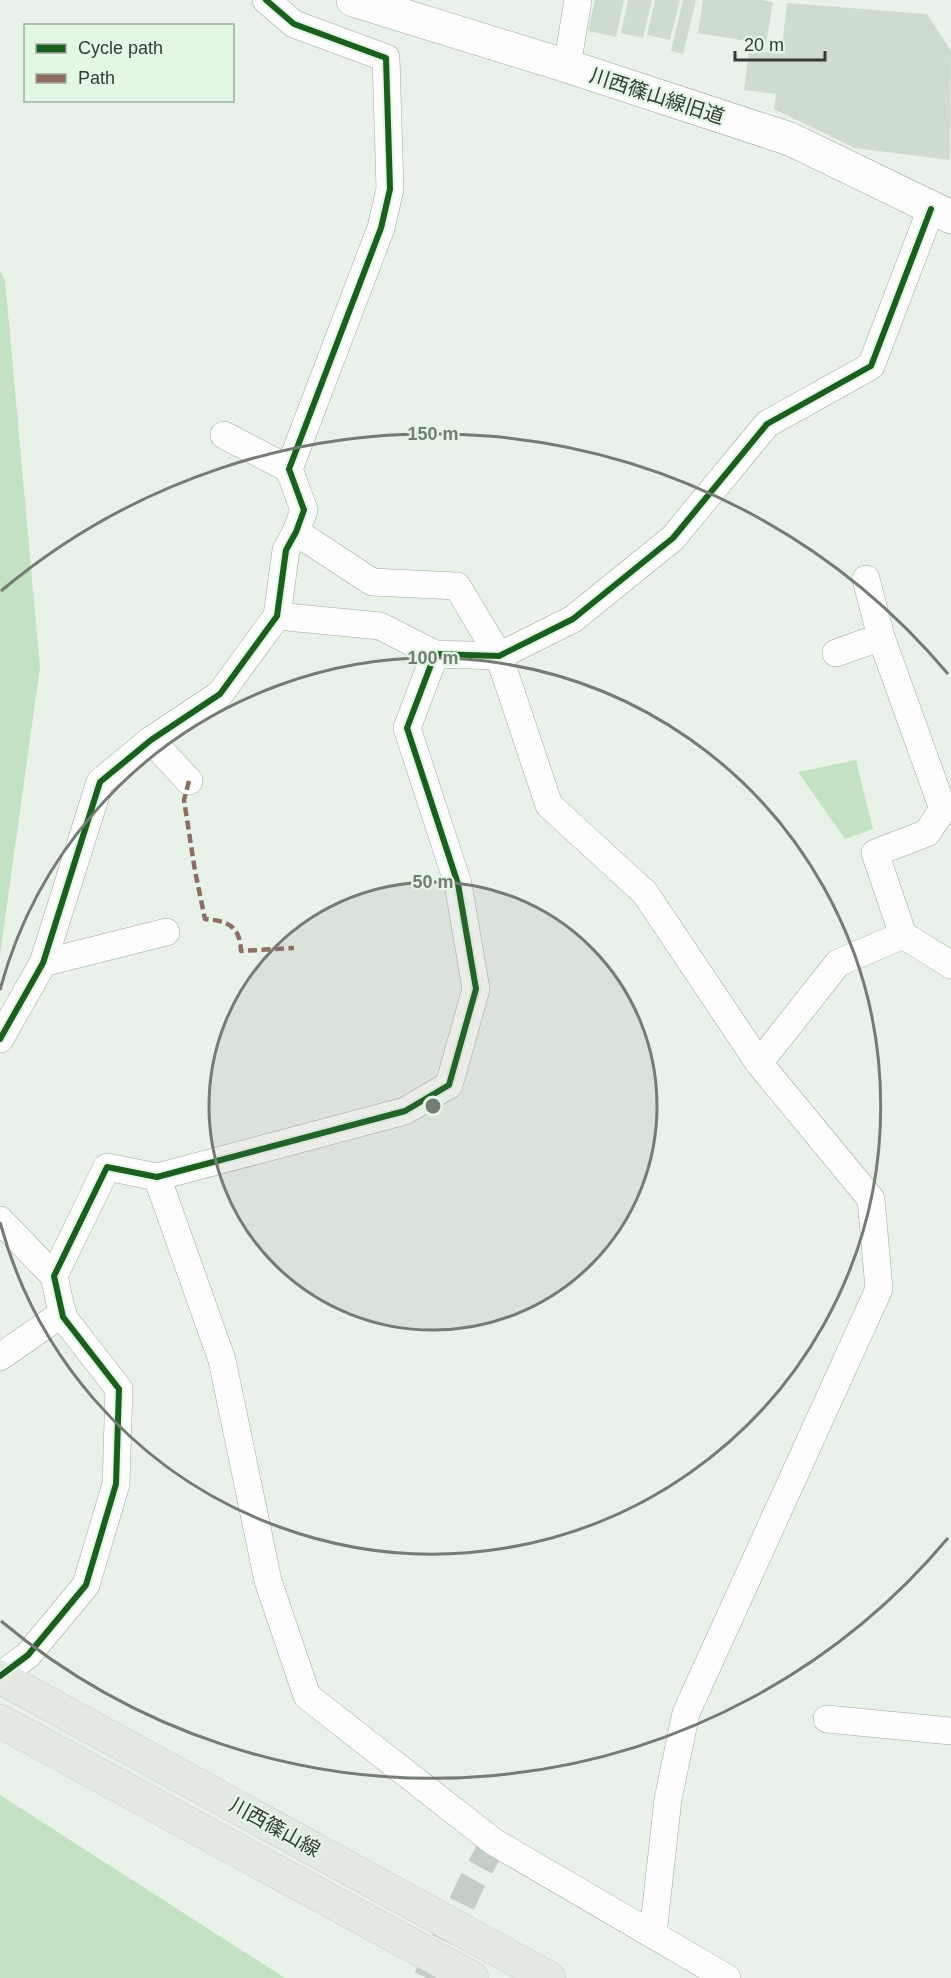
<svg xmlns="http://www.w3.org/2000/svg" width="951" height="1978" viewBox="0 0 951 1978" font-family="Arial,'Noto Sans JP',sans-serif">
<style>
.green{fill:#c3e2c3}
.building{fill:#cddccd}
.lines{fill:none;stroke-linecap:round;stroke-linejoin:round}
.minor-tunnel{stroke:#c4cec4;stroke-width:27;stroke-dasharray:27 14;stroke-linecap:butt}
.minor-casing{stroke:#a2a9a2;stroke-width:28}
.tertiary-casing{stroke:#a2a9a2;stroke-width:34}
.primary-casing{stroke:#cbcfcb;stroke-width:34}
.minor{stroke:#fcfdfc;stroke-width:27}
.tertiary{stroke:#fcfdfc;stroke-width:33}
.primary{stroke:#e2eae3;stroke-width:33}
.quiet{stroke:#8d6e63;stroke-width:4.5;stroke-dasharray:9 4.5;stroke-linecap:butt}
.cycleway-casing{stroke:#e4f6e4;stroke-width:10}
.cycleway{stroke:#1b5e20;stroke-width:6}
.ring{fill:none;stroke:#747c74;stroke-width:3}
.labels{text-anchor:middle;stroke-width:4.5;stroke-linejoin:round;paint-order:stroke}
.street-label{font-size:20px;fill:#353c35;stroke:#e4f6e4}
.centre{fill:#747c74;stroke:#e4f6e4;stroke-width:3}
.ring-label{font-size:18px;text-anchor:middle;font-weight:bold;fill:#747c74;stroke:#e4f6e4;stroke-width:4.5;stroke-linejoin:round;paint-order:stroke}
</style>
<rect width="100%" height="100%" fill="#e8f2e8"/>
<g class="green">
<path d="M0,271L5,280L40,667L0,955Z"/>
<path d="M856,760L873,829L845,839L798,772Z"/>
<path d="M0,1795L285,1978H0Z"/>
</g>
<g class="building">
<path d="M595,0H624L616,37L588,31Z"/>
<path d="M628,0H652L643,38L621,33Z"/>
<path d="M655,0H680L670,40L647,35Z"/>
<path d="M683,0H696L683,54L671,51Z"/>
<path d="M703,0H762L773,2L766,44L698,33Z"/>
<path d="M787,3L927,14L951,51L950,160L855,148L774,109L776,94L744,90L749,50L781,54Z"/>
</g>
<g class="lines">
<path class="minor-tunnel" d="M427,1978L471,1884L494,1842"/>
<defs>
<g id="minor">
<path d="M567,66L578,0"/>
<path d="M224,435L289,469"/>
<path d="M296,532L372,582L457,586L499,656L549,805L645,893L759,1063"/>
<path d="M866,579L881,637L943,809L927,833L875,853L903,935"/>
<path d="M277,616L380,626L435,654"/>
<path d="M836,653L881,637"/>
<path d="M151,740L189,781"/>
<path d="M43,963L166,932"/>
<path d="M0,1039L43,963L100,782L151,740L220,694L277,616L286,550L296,532L304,510L289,469L381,228L390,189L386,58L294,24L266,0"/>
<path d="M157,1177L222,1360L268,1581L307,1696L494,1842L727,1978"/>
<path d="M0,1220L54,1276"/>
<path d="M0,1357L63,1313"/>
<path d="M0,1676L28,1655L86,1585L116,1484L119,1389L63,1317L54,1276L107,1167L157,1177L405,1111L449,1085L476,989L458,884L407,728L435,654L499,656L573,619L673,538L767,424L871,366L931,209"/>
<path d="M827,1719L951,1731"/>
<path d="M653,1934L668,1799L686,1713L879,1289L871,1199L759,1063L838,963L903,935L951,965"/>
</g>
<path id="tertiary" d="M353,0L567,66L790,139L951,217"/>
<g id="primary">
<path d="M0,1677L549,1978"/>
<path d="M0,1721L472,1978"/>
</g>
</defs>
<use href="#minor" class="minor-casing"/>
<use href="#tertiary" class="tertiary-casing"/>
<use href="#primary" class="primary-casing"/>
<use href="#minor" class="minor"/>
<use href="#tertiary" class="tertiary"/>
<use href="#primary" class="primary"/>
<path class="quiet" d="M189,781L184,800L195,871L205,919C228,921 240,926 241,951L294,948"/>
<defs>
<g id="cycleway">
<path d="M0,1039L43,963L100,782L151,740L220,694L277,616L286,550L296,532L304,510L289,469L381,228L390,189L386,58L294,24L266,0"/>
<path d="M0,1676L28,1655L86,1585L116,1484L119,1389L63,1317L54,1276L107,1167L157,1177L405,1111L449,1085L476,989L458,884L407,728L435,654L499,656L573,619L673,538L767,424L871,366L931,209"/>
</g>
</defs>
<use href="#cycleway" class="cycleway-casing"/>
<use href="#cycleway" class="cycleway"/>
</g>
<circle cx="433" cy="1106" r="224" fill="#747c74" fill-opacity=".12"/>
<g class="ring">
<circle cx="433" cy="1106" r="224"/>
<path d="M0 990A448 448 0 1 1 0 1222"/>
<path d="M948 1538A672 672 0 0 1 1 1621M1 591A672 672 0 0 1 948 674"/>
</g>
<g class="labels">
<g class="street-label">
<text transform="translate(657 96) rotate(18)" y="7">川西篠山線旧道</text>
<text transform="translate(275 1827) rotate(29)" y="7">川西篠山線</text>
</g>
</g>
<circle cx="433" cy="1106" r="9" class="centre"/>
<g class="ring-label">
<text x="433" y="440">150 m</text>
<text x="433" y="664">100 m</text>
<text x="433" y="888">50 m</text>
</g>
<rect x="24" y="24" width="210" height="78" fill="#e4f6e4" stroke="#9eac9e" stroke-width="1.5"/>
<rect x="36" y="44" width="30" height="9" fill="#1b5e20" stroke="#9eac9e" stroke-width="1.5"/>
<text x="78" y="54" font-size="18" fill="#353c35">Cycle path</text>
<rect x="36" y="74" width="30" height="9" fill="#8d6e63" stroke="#9eac9e" stroke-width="1.5"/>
<text x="78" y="84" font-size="18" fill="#353c35">Path</text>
<path d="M735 51v9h90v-9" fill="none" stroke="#353c35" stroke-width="3"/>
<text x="744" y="51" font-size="18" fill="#353c35" stroke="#e4f6e4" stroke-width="4.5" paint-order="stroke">20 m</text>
</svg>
